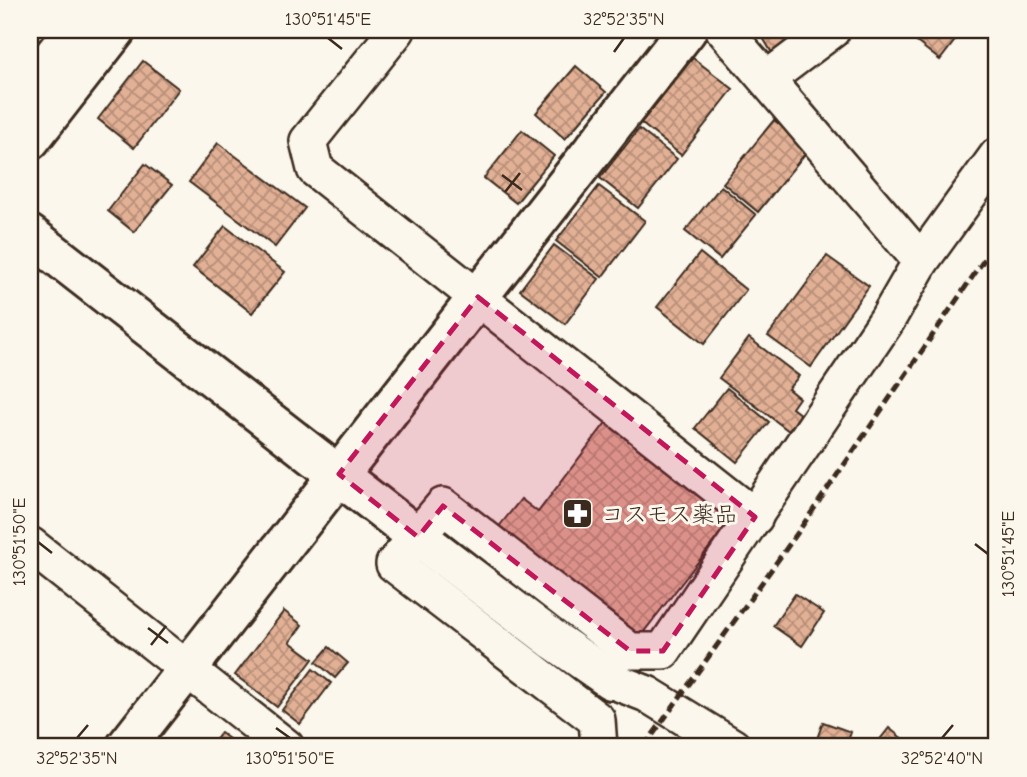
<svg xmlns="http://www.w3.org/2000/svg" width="1027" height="777" viewBox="0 0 1027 777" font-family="'Comic Neue','Klee One',sans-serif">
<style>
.building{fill:url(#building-cross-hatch);stroke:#3b2a1e;stroke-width:2}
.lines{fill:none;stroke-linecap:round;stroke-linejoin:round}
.minor-casing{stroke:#3b2a1e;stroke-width:40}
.tertiary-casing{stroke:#3b2a1e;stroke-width:44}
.trunk-casing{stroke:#3b2a1e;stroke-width:44}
.minor{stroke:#fbf7ec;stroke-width:35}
.tertiary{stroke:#fbf7ec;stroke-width:38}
.trunk{stroke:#fbf7ec;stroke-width:38}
.rail{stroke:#3b2a1e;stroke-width:5;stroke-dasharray:10 5;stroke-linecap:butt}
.marked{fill:#c2185b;fill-opacity:0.2;stroke:#c2185b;stroke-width:5;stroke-dasharray:14 9;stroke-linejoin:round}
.ticks{fill:none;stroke:#3b2a1e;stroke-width:2.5}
.labels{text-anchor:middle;stroke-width:6;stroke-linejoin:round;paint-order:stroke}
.poi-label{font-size:23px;fill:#3b2a1e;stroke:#fbf7ec;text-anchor:start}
.neatline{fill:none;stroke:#3b2a1e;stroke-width:2.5}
.ticks-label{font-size:18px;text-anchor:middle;fill:#3b2a1e}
</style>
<defs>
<pattern id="building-cross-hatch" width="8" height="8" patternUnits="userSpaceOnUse" patternTransform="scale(1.75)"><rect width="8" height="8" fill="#e2b095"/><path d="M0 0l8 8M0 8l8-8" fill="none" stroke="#b88f79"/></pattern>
</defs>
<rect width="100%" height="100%" fill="#fbf7ec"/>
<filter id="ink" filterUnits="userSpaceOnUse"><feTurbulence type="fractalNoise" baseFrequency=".0143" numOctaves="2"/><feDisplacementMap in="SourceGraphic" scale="14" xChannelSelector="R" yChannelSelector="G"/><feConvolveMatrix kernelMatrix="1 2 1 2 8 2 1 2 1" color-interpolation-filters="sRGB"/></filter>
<g filter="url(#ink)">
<g class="building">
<path d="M761,30H809L772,53L759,31Z"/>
<path d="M908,30H963L940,60L905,33Z"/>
<path d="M693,58L733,89L681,155L641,123Z"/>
<path d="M143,61L179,89L134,148L98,119Z"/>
<path d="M576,66L606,92L565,139L536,113Z"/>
<path d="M774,120L809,149L758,212L723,183Z"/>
<path d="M639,129L677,159L638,208L600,178Z"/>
<path d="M522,130L554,156L516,203L484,178Z"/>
<path d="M218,143L305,208L275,247L189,182Z"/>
<path d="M145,164L172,185L134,232L108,211Z"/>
<path d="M599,186L645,221L602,277L556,241Z"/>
<path d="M721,186L756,215L720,259L685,231Z"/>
<path d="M225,226L285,272L252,313L193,267Z"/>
<path d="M554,245L599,279L565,324L520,290Z"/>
<path d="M700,253L746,290L704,344L657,307Z"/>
<path d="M827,256L869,286L811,367L768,336Z"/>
<path d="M749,338L799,376L788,389L799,398L792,408L801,415L789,431L719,378Z"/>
<path d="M727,388L769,422L737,462L695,428Z"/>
<path d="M611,416L736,513L639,638L497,529L521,499L538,512Z"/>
<path d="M795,594L824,613L802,646L773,626Z"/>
<path d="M284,611L302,625L290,642L313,659L277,707L235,675Z"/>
<path d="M329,647L348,663L335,678L316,662Z"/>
<path d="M313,669L331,683L300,724L282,710Z"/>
<path d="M823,722L851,732L846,747H814Z"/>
<path d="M889,728L913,747H874Z"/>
<path d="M221,733L240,747H210Z"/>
</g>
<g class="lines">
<defs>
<g id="minor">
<path d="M397,30L308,141L315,169L755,517"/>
<path d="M724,30L921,261"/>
<path d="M767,79L832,30"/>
<path d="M30,545L286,747"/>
<path d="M611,680L647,694L733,747"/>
<path d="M599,747L597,720L394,564L443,506L630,651H663L887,320L921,261L997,156"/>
</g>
<g id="tertiary">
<path d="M30,235L418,537L555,641L611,680"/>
<path d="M126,747L687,30"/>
</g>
<g id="trunk">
<path d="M30,86L74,30"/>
<path d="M30,140L116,30"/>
</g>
</defs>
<use href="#minor" class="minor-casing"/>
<use href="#tertiary" class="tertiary-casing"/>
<use href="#trunk" class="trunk-casing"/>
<use href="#minor" class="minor"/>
<use href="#tertiary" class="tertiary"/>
<use href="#trunk" class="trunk"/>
<path class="rail" d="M644,747L796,535L997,241"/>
</g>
</g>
<path class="marked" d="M478,297L755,517L663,651H630L443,506L418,537L339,474Z"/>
<path class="ticks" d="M328,38L342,49M614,52L624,38M502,175L522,190M505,192L520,173M38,542L52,553M975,544L988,554M148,628L168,643M151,645L166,626M276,728L290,738M77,738L88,725M942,738L953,725"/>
<defs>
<symbol id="pharmacy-square" viewBox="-11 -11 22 22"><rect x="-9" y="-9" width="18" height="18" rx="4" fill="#3b2a1e" stroke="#fbf7ec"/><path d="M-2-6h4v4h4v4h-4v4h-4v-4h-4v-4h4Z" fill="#fff"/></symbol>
</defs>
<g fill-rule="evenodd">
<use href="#pharmacy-square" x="560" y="496" width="35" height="35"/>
</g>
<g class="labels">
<g class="poi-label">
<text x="601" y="522">コスモス薬品</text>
</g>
</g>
<rect width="1027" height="777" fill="none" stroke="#fbf7ec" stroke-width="77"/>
<rect x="38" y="38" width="950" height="700" class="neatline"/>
<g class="ticks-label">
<text x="328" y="25">130°51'45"E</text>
<text x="624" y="25">32°52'35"N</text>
<text transform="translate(19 542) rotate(-90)" y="6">130°51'50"E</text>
<text transform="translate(1008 554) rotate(-90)" y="6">130°51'45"E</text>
<text x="77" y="764">32°52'35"N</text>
<text x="290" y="764">130°51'50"E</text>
<text x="942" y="764">32°52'40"N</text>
</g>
</svg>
